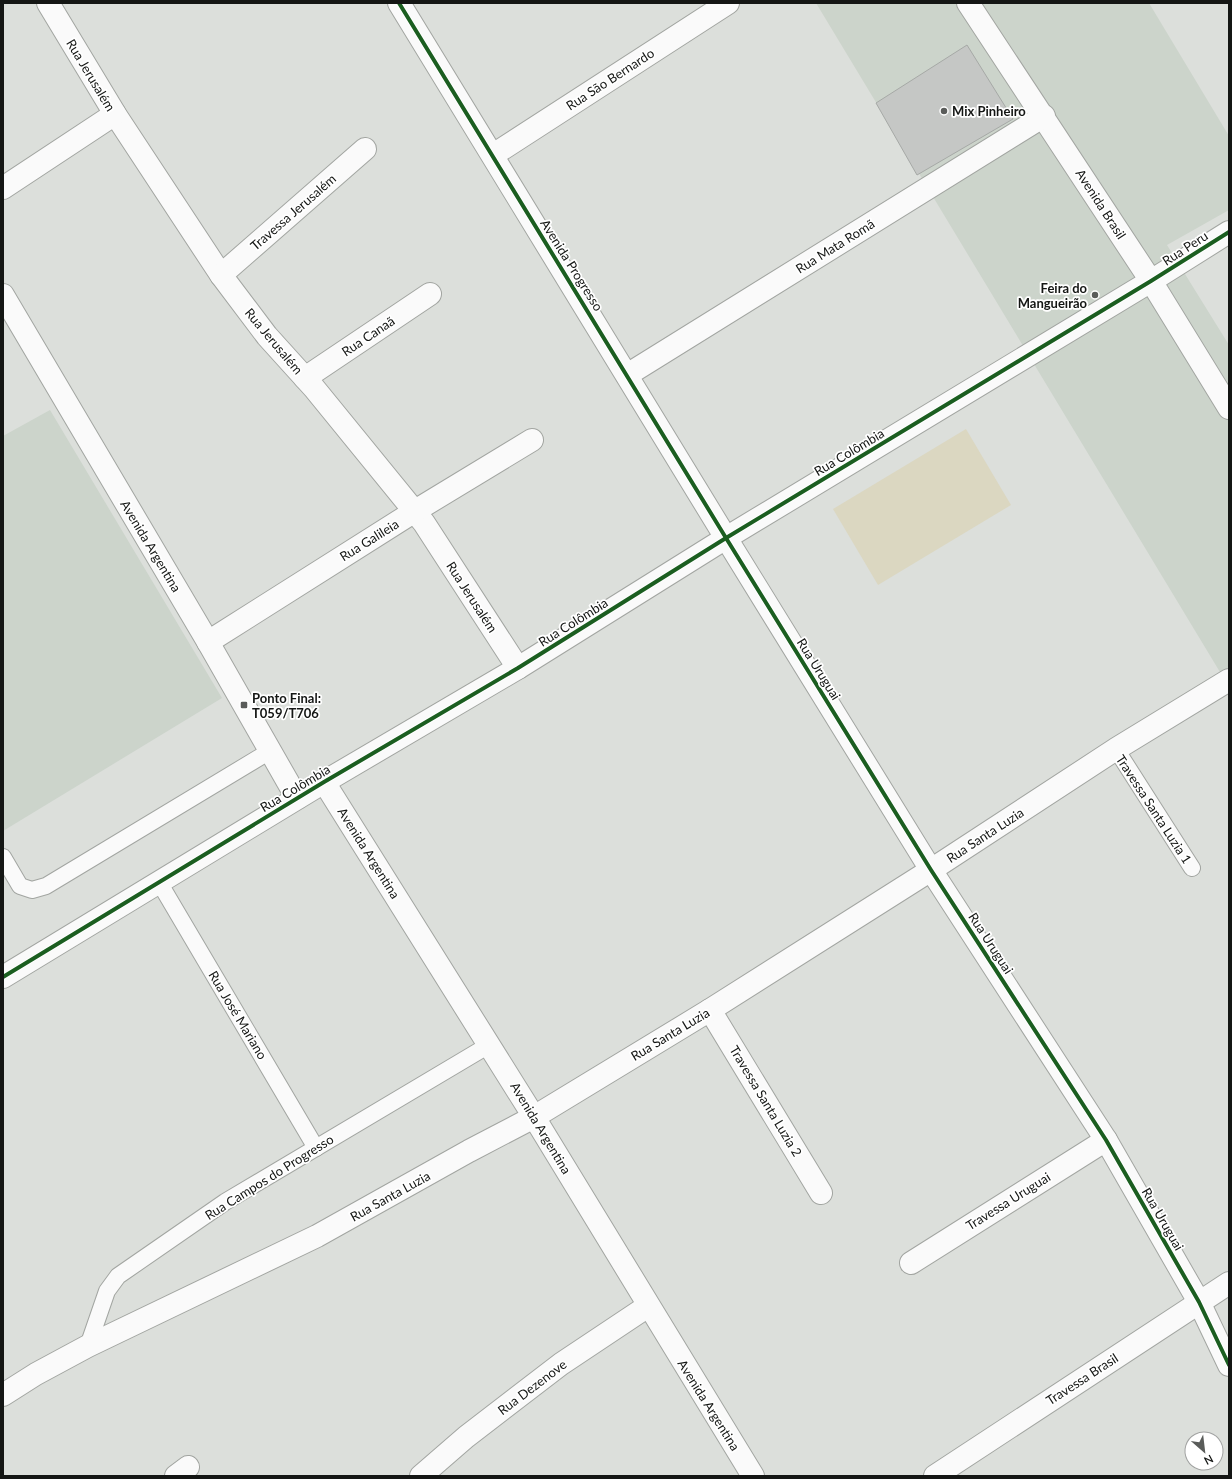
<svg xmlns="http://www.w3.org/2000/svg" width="1232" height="1479" viewBox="0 0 1232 1479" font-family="Lato,sans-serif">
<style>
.built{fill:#ccd4cb}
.green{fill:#dbd7c1}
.building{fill:#c5c7c5;stroke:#a6a9a6}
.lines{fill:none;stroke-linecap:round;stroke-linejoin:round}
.service-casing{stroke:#a2a5a1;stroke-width:18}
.minor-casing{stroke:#a2a5a1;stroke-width:24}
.tertiary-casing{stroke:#a2a5a1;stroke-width:24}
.service{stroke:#fafafa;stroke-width:16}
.minor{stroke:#fafafa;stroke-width:22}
.tertiary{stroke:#fafafa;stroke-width:22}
.cycleway-casing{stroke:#fff;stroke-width:6}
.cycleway{stroke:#1b5e20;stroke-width:4}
.poi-dot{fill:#5a5c5a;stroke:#fff;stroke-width:1.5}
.labels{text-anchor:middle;stroke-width:3.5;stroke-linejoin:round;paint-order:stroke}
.street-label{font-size:13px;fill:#141614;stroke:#fff}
.poi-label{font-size:13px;font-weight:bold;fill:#141614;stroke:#fff;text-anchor:start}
</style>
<rect width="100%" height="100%" fill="#dcdfdb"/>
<g class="built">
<path d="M816,3H1149L1229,136V210L1167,245L1229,345V687Z"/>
<path d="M50,410L222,698L3,831V436Z"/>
</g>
<path class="green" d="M966,429L1011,505L878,585L833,509Z"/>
<path class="building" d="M967,45L1013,119L917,175L876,103Z"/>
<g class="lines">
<defs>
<g id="service">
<path d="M1116,749L1192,868"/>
<path d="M3,857L20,886L32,890L46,886L270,751"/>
<path d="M159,882L316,1148"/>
<path d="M88,1346L107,1291L118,1276L225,1202L489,1045"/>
</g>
<g id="minor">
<path d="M48,3L115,114L221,275L267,336L314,388L424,523L518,668"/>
<path d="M399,3L726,538L931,870L1106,1140L1199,1302L1229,1365"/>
<path d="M968,3L1151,281L1229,408"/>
<path d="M493,155L728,3"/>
<path d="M3,188L115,114"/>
<path d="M221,275L365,149"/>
<path d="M627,375L1044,116"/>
<path d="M305,378L430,294"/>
<path d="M208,642L415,511L532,440"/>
<path d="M324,782L534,1117L753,1476"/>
<path d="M710,1010L821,1193"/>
<path d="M911,1263L1106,1140"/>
<path d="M3,1395L36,1374L88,1346L317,1236L469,1151L534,1117L710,1010L931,870L1116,749L1229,680"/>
<path d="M176,1476L188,1467"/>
<path d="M421,1476L466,1437L561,1364L648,1306"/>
<path d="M935,1476L1229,1283"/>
</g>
<g id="tertiary">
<path d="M3,295L208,642L297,798"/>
<path d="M3,977L324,782L518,668L726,538L1151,281L1229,232"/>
</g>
</defs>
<use href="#service" class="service-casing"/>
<use href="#minor" class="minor-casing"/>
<use href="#tertiary" class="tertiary-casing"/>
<use href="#service" class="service"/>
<use href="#minor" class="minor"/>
<use href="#tertiary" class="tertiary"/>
<defs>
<g id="cycleway">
<path d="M399,3L726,538L931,870L1106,1140L1199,1302L1229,1365"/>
<path d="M3,977L324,782L518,668L726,538L1151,281L1229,232"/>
</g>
</defs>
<use href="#cycleway" class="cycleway-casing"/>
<use href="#cycleway" class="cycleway"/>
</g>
<g class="poi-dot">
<circle cx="944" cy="111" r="4"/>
<circle cx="1095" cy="295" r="4"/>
<rect x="240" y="701" width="8" height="8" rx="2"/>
</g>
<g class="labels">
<g class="street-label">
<text transform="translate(91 75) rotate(59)" y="5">Rua Jerusalém</text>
<text transform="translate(610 79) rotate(-33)" y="5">Rua São Bernardo</text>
<text transform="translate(1101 204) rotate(57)" y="5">Avenida Brasil</text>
<text transform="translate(293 212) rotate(-41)" y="5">Travessa Jerusalém</text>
<text transform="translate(835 246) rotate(-32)" y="5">Rua Mata Romã</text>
<text transform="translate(1185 248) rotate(-33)" y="5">Rua Peru</text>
<text transform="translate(572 265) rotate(58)" y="5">Avenida Progresso</text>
<text transform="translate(368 336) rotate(-34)" y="5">Rua Canaã</text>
<text transform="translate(274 341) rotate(50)" y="5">Rua Jerusalém</text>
<text transform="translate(849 452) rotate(-31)" y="5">Rua Colômbia</text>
<text transform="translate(369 540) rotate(-32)" y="5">Rua Galileia</text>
<text transform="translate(151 546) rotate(59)" y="5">Avenida Argentina</text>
<text transform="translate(472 597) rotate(57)" y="5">Rua Jerusalém</text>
<text transform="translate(573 622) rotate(-32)" y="5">Rua Colômbia</text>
<text transform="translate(819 669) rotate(58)" y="5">Rua Uruguai</text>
<text transform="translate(295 788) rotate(-31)" y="5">Rua Colômbia</text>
<text transform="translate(1154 809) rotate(57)" y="5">Travessa Santa Luzia 1</text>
<text transform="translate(985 835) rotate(-33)" y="5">Rua Santa Luzia</text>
<text transform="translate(369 853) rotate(58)" y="5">Avenida Argentina</text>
<text transform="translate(991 943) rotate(57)" y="5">Rua Uruguai</text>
<text transform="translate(238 1015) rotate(59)" y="5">Rua José Mariano</text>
<text transform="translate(670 1034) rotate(-31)" y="5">Rua Santa Luzia</text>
<text transform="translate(766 1101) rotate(59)" y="5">Travessa Santa Luzia 2</text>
<text transform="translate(541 1128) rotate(59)" y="5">Avenida Argentina</text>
<text transform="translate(269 1177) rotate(-32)" y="5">Rua Campos do Progresso</text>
<text transform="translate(390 1196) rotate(-29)" y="5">Rua Santa Luzia</text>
<text transform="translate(1008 1201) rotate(-32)" y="5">Travessa Uruguai</text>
<text transform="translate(1163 1219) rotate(60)" y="5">Rua Uruguai</text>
<text transform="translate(1082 1379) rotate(-33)" y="5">Travessa Brasil</text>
<text transform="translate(532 1387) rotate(-37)" y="5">Rua Dezenove</text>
<text transform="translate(709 1405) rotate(58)" y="5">Avenida Argentina</text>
</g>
<g class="poi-label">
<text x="952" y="116">Mix Pinheiro</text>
<text x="1087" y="293" text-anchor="end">Feira do<tspan x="1087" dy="15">Mangueirão</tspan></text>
<text x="252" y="703">Ponto Final:<tspan x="252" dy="15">T059/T706</tspan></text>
</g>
</g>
<rect width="1232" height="1479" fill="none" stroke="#141614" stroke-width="8"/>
<g transform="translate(1204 1451) rotate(152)"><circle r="19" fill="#ffffff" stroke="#a1a2a1"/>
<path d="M0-3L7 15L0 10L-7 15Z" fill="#5a5c5a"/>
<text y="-6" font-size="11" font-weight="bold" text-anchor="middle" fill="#141614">N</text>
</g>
</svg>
